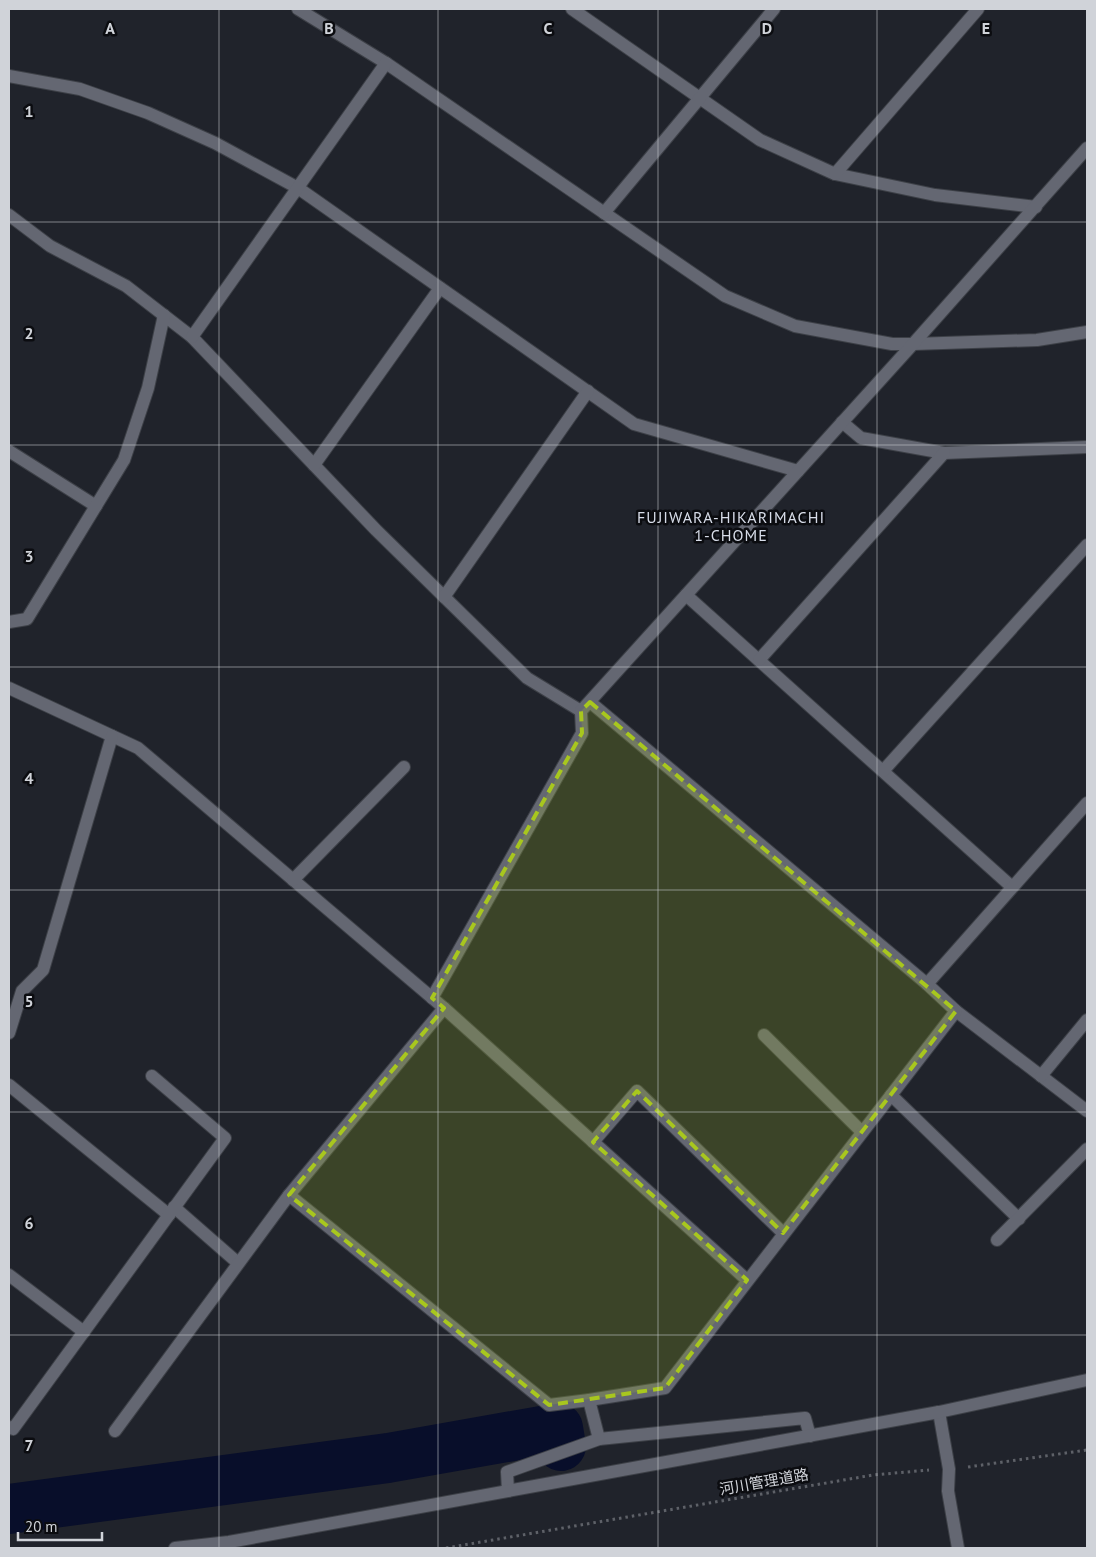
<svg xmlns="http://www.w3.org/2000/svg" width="1096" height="1557" viewBox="0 0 1096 1557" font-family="'PT Sans','Noto Sans JP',sans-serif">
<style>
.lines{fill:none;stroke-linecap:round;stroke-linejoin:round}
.river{stroke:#080e2a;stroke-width:50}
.minor-casing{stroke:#3d4047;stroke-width:14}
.tertiary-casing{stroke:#3d4047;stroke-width:14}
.path{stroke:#5e6168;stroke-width:3;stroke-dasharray:2.5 4;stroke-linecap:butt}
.minor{stroke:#646772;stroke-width:12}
.tertiary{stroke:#646772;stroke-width:12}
.marked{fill:#a8c71e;fill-opacity:0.2;stroke:#a8c71e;stroke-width:4;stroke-dasharray:10 6;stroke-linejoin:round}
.grid{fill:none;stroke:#d0d3d9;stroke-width:1;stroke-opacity:0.55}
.labels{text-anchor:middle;stroke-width:5;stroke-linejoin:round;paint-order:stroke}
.street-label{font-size:15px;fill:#d0d3d9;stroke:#0b0c10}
.neighbourhood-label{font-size:16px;letter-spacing:1px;fill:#d7dce8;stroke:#0b0c10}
.grid-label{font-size:16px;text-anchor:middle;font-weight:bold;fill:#d0d3d9;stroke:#0b0c10;stroke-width:5;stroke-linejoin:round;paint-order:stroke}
</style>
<rect width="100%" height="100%" fill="#20232b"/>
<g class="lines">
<path class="river" d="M9,1509L388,1458L558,1428L561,1446"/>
<defs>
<g id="minor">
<path d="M298,9L386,63L725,296L795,326L892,344H913L1037,340L1087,332"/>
<path d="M572,9L760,140L835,174L935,195L1036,207"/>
<path d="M9,76L80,89L148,113L215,143L298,188L634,424L798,471"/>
<path d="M835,174L978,9"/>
<path d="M604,213L774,9"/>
<path d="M9,215L50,246L126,286L192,337L376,530L527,678L581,711"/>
<path d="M192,337L386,63"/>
<path d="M842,422L861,438L944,453L1087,447"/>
<path d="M9,451L96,506"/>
<path d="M314,465L440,288"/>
<path d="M686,595L1012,887"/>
<path d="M444,597L588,391"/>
<path d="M9,622L27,619L124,460L148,388L164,315"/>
<path d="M759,660L944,453"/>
<path d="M9,688L138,748L444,1008L747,1280"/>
<path d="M590,702L927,984L956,1011L1087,1111"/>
<path d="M883,771L1087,545"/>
<path d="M293,880L404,767"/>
<path d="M927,984L1087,803"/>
<path d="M432,998L582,733L581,711L913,344L1087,148"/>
<path d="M9,1033L22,991L43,970L112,736"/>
<path d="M764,1035L862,1132"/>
<path d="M1041,1076L1087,1020"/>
<path d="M9,1085L169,1215"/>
<path d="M891,1095L1019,1219"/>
<path d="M593,1142L637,1091L783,1233"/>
<path d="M289,1195L549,1405L589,1400"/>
<path d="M174,1207L238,1263"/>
<path d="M997,1240L1087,1149"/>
<path d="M9,1275L84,1332"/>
<path d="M9,1427L13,1429L225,1138L152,1076"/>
<path d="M115,1431L289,1195L444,1008"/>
<path d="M599,1439L805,1418L810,1436"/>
<path d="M508,1491L507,1472L599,1439L589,1400L665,1388L956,1011"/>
</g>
<g id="tertiary">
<path d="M939,1412L949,1469L948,1491L958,1548"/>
<path d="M175,1548L229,1542L939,1412L1087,1380"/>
</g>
</defs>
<use href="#minor" class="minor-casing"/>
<use href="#tertiary" class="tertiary-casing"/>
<g class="path">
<path d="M968,1467L1087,1450"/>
<path d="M446,1548L873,1475L929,1470"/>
</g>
<use href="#minor" class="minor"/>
<use href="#tertiary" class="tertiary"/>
</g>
<path class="marked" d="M590,702L956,1011L783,1233L637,1091L593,1142L747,1280L665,1388L549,1405L289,1195L444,1008L432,998L582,733L581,711Z"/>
<path class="grid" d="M219,9V1548M438,9V1548M658,9V1548M877,9V1548M9,222H1087M9,445H1087M9,667H1087M9,890H1087M9,1112H1087M9,1335H1087"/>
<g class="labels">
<g class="street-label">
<text transform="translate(764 1482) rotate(-10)" y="5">河川管理道路</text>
</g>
<g class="neighbourhood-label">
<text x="731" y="523">FUJIWARA-HIKARIMACHI<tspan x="731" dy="18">1-CHOME</tspan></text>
</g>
</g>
<g class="grid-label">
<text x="110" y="34">A</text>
<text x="329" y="34">B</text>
<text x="548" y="34">C</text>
<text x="767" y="34">D</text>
<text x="986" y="34">E</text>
<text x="29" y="117">1</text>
<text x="29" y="339">2</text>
<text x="29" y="562">3</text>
<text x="29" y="784">4</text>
<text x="29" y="1007">5</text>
<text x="29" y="1229">6</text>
<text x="29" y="1451">7</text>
</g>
<rect width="1096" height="1557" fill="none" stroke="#d0d3d9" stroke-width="20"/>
<path d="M18 1532v8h84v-8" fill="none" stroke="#d0d3d9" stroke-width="2.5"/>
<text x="25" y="1532" font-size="15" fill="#d0d3d9" stroke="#0b0c10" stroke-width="4" paint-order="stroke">20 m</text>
</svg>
